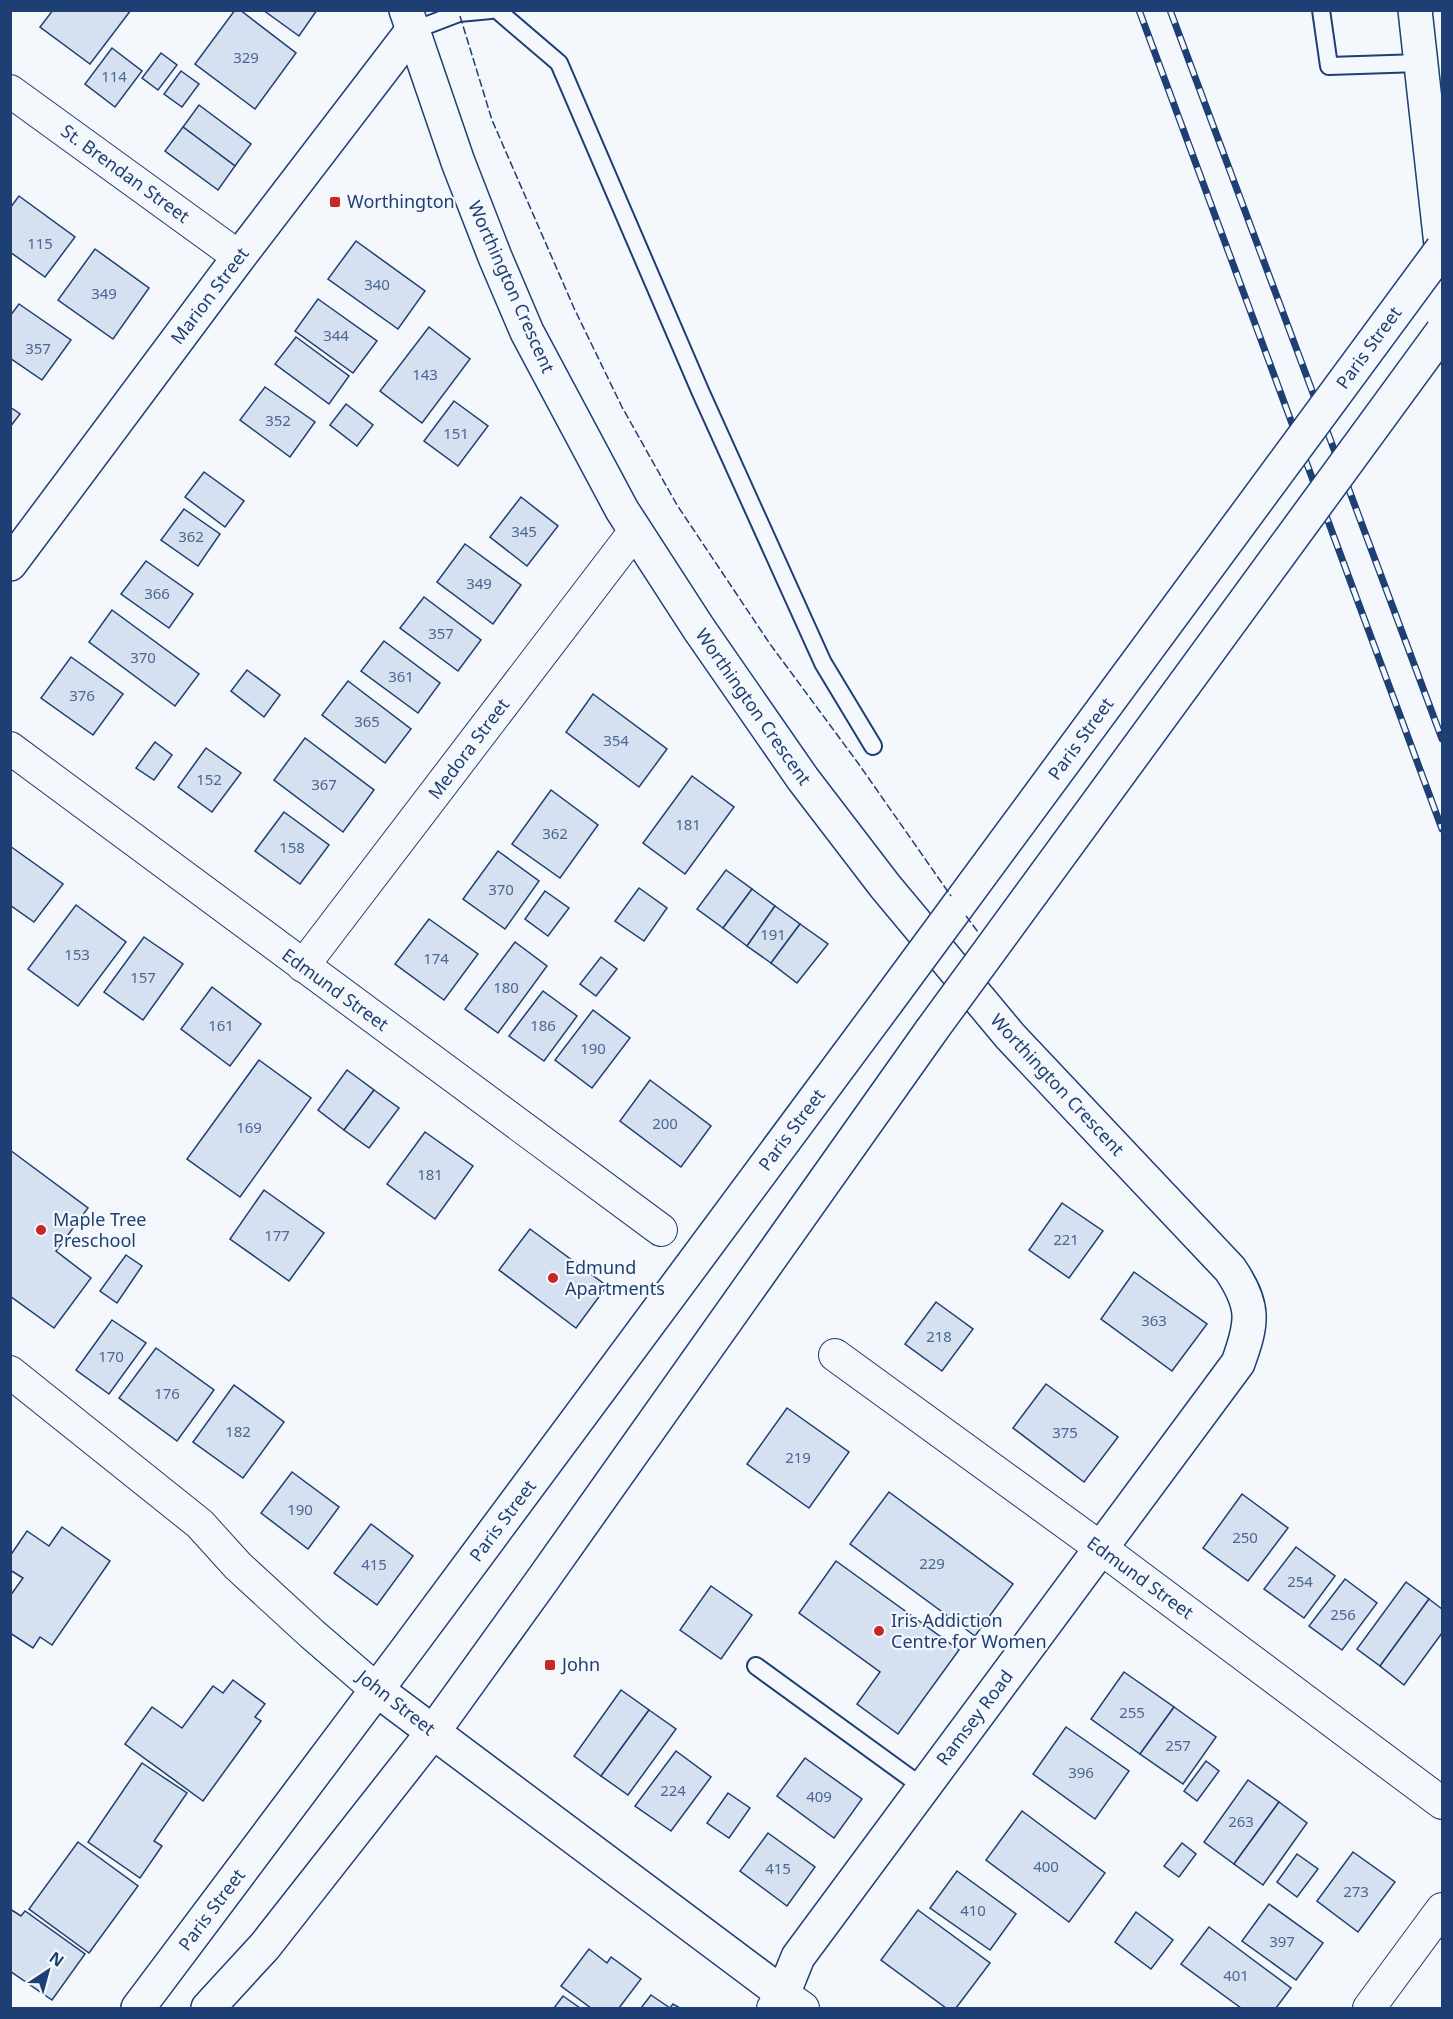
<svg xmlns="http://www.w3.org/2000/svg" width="1453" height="2019" viewBox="0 0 1453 2019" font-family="'Noto Sans',sans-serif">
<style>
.building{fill:#d5e0f0;stroke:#1d3f73;stroke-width:1.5}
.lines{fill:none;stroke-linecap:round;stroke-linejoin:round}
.service-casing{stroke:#1d3f73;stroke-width:20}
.minor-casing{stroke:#1d3f73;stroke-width:34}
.tertiary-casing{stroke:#1d3f73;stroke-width:36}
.secondary-casing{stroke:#1d3f73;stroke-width:36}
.service{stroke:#f4f7fb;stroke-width:16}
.minor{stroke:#f4f7fb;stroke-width:32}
.tertiary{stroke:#f4f7fb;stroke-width:33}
.secondary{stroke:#f4f7fb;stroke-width:33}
.rail-casing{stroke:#1d3f73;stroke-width:7}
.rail{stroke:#f4f7fb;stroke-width:4.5;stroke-dasharray:14;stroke-linecap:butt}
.secondary-bridge-casing{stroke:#1d3f73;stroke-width:36;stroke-linecap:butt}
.secondary-bridge{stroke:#f4f7fb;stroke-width:33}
.fence{stroke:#1d3f73;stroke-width:1.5;stroke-dasharray:8 3;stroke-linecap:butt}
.poi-dot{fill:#c62828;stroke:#f4f7fb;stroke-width:2}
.labels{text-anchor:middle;stroke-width:4.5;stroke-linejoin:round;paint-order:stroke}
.number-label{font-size:15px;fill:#4b6792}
.street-label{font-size:18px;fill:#1d3f73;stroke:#f4f7fb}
.poi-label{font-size:18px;fill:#1d3f73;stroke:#f4f7fb;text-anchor:start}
</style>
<rect width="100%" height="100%" fill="#f4f7fb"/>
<g class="building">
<path d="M53,10H131L90,64L40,27Z"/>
<path d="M235,10H240L296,53L255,109L195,64Z"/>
<path d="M263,10H317L299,36Z"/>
<path d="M112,48L142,71L115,107L85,84Z"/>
<path d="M161,53L177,65L158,90L142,78Z"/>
<path d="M181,71L199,84L182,107L164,94Z"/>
<path d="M199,105L251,144L235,166L183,127Z"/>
<path d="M183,127L235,166L218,190L165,151Z"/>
<path d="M19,196L75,237L45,277L10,252V208Z"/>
<path d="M356,241L425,291L398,329L328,279Z"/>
<path d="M95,249L149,288L113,339L58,300Z"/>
<path d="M318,299L377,341L353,373L295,331Z"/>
<path d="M19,304L71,340L42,380L10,358V316Z"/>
<path d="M429,327L470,359L422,423L380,391Z"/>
<path d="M296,337L349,376L329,404L275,364Z"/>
<path d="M265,387L315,422L290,457L240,420Z"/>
<path d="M454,401L488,426L458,466L424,441Z"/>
<path d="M346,404L373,425L357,446L330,425Z"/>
<path d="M10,407L20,414L10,427Z"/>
<path d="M204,472L244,501L225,527L185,497Z"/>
<path d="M521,497L558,526L527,566L490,537Z"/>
<path d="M184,509L220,534L198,566L161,540Z"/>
<path d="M465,544L521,585L493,624L437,582Z"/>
<path d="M146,561L193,594L169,628L121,594Z"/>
<path d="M424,597L481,640L458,671L400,628Z"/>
<path d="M112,610L199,674L175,706L89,642Z"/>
<path d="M384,641L440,683L418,713L361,671Z"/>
<path d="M71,657L123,694L93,735L41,698Z"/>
<path d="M247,670L280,695L264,717L231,691Z"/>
<path d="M348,681L411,729L385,763L322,715Z"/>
<path d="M593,694L667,749L639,787L566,732Z"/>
<path d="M305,738L374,790L343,832L274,780Z"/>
<path d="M155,742L172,755L154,780L136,768Z"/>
<path d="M206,748L241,773L212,812L178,787Z"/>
<path d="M692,776L734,807L685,874L643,843Z"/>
<path d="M551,790L598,825L560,878L512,844Z"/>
<path d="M284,812L329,845L300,884L255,851Z"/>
<path d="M10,846L63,884L34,922L10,905Z"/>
<path d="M498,851L539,881L505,929L463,899Z"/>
<path d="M726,870L752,889L723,928L697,909Z"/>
<path d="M639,888L667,908L644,941L615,921Z"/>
<path d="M752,889L775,906L747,946L723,928Z"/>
<path d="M545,891L569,908L548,936L525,919Z"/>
<path d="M76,905L126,942L78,1006L28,969Z"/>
<path d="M775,906L800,924L771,963L747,946Z"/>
<path d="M429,919L478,954L444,1000L395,964Z"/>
<path d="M800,924L828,944L797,983L771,963Z"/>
<path d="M144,937L183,964L143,1020L104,992Z"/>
<path d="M515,942L547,966L498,1033L465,1009Z"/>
<path d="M601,957L617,969L596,996L580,984Z"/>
<path d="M212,987L261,1024L230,1066L181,1029Z"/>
<path d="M543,991L577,1016L544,1061L509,1036Z"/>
<path d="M593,1010L630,1038L592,1088L555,1060Z"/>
<path d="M259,1060L311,1098L240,1197L187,1159Z"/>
<path d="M347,1070L374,1090L344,1130L318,1110Z"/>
<path d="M650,1080L711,1126L681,1167L620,1121Z"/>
<path d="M374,1090L399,1108L369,1148L344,1130Z"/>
<path d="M425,1132L473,1166L435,1219L387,1184Z"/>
<path d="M10,1150L88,1208L56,1251L91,1278L54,1328L10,1296Z"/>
<path d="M264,1190L324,1233L289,1281L230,1239Z"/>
<path d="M1062,1203L1103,1231L1069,1278L1029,1250Z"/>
<path d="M530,1229L607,1286L576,1328L499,1270Z"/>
<path d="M126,1255L142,1266L117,1303L100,1291Z"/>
<path d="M1134,1272L1207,1324L1172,1371L1101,1319Z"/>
<path d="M936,1302L973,1329L942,1371L905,1344Z"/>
<path d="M112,1320L146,1343L109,1394L76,1370Z"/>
<path d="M156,1348L214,1390L177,1441L119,1398Z"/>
<path d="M1046,1384L1118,1437L1084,1482L1013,1428Z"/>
<path d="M234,1385L284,1422L243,1478L193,1442Z"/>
<path d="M787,1408L849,1452L809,1508L747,1464Z"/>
<path d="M292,1472L339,1507L308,1549L261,1513Z"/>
<path d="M889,1492L1013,1584L975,1636L850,1544Z"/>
<path d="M1242,1494L1288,1528L1248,1581L1203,1548Z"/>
<path d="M371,1524L413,1556L377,1605L334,1573Z"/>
<path d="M62,1527L110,1561L52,1645L40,1637L33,1648L10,1633V1596L23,1578L10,1570V1556L27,1531L49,1546Z"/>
<path d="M1296,1547L1335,1576L1304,1618L1264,1589Z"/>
<path d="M836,1561L959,1650L898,1734L857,1704L880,1672L799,1613Z"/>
<path d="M1345,1579L1377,1603L1342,1650L1309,1626Z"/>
<path d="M1406,1582L1429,1599L1380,1666L1357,1649Z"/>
<path d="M711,1586L752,1615L721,1659L680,1630Z"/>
<path d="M1429,1599L1442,1609V1633L1404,1685L1380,1666Z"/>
<path d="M1124,1672L1174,1707L1140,1754L1091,1719Z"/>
<path d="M233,1680L265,1704L255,1717L261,1721L203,1801L125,1744L152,1707L182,1728L213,1686L223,1693Z"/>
<path d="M621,1690L649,1710L601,1776L574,1756Z"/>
<path d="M1174,1707L1216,1737L1183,1784L1140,1754Z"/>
<path d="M649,1710L676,1729L628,1795L601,1776Z"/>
<path d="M1066,1727L1129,1771L1095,1819L1033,1774Z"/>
<path d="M676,1751L711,1777L671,1831L635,1806Z"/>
<path d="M805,1758L862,1799L834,1838L777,1796Z"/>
<path d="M1206,1761L1219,1771L1197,1801L1184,1791Z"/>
<path d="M142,1763L187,1793L154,1841L162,1846L140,1878L88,1842Z"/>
<path d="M1248,1780L1279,1802L1234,1864L1204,1842Z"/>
<path d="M728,1793L750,1808L729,1838L707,1823Z"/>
<path d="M1279,1802L1307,1823L1263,1885L1234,1864Z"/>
<path d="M1022,1811L1105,1873L1069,1922L986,1860Z"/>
<path d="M768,1833L815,1867L787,1906L740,1871Z"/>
<path d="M78,1842L138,1886L89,1953L29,1909Z"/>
<path d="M1182,1843L1196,1854L1179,1877L1164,1866Z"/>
<path d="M1353,1852L1395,1882L1358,1932L1317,1901Z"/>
<path d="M1297,1854L1318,1869L1297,1897L1277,1882Z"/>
<path d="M957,1871L1016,1914L990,1950L930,1908Z"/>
<path d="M1269,1904L1323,1943L1296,1980L1242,1941Z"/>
<path d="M10,1909L21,1916L25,1911L85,1954L52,2000L10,1971Z"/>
<path d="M918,1910L990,1963L956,2008H946L881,1960Z"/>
<path d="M1136,1912L1173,1940L1151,1969L1115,1942Z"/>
<path d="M1209,1927L1291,1988L1276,2008H1241L1181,1964Z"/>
<path d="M589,1949L607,1963L611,1957L641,1979L619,2008H591L561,1986Z"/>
<path d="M651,1995L670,2008L673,2004L680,2008H641Z"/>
<path d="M563,1996L580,2008H554Z"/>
</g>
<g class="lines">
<defs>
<g id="service">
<path d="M497,10L559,63L701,393L823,663L873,746"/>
<path d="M1321,10L1329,66L1420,63"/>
<path d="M412,31L459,13L491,10"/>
<path d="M756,1666L924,1788"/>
</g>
<g id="minor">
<path d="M10,91L239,257"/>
<path d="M10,748L661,1230"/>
<path d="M303,966L635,531"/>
<path d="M835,1355L1102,1549L1442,1803"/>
<path d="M10,1372L200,1524L238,1566L312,1634L377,1690"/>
<path d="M773,2008L783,1994L803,2008"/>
<path d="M1369,2008L1442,1909"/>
</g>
<g id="tertiary">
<path d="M1415,10L1442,254"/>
<path d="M10,564L239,257L412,31"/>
<path d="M377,1690L783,1994L798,1957L1238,1363C1253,1322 1255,1306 1230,1269L1010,1036L885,886L803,779L699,629L622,510L527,332L495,257L458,162L406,10"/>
</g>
<g id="secondary">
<path d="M138,2008L408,1648L887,1002"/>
<path d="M208,2008L265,1946L433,1732L541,1582L931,1031"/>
</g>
</defs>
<use href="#service" class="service-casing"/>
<use href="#minor" class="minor-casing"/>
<use href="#tertiary" class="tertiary-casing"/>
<use href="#secondary" class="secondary-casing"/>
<use href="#service" class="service"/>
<use href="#minor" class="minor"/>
<use href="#tertiary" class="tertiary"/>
<use href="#secondary" class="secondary"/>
<defs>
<g id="rail">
<path d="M1139,10L1442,829"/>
<path d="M1170,10L1442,739"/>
</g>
</defs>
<use href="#rail" class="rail-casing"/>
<use href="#rail" class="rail"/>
<defs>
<g id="secondary-bridge">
<path d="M887,1002L1442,249"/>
<path d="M931,1031L1442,332"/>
</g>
</defs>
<use href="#secondary-bridge" class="secondary-bridge-casing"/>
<use href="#secondary-bridge" class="secondary-bridge"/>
<g class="fence">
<path d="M460,16L492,120L574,308L622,407L677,505L770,644L858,763L951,896"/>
<path d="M966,916L978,932"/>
</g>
</g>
<g class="poi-dot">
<rect x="329" y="196" width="12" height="12" rx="3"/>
<circle cx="41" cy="1230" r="6"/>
<circle cx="553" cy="1278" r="6"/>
<circle cx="879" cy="1631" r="6"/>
<rect x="544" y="1659" width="12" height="12" rx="3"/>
</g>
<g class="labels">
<g class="number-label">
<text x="246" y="63">329</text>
<text x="114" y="82">114</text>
<text x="40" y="249">115</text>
<text x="377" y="290">340</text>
<text x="104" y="299">349</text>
<text x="336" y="341">344</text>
<text x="38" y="354">357</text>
<text x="425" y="380">143</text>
<text x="278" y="426">352</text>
<text x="456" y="439">151</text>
<text x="524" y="537">345</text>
<text x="191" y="542">362</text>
<text x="479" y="589">349</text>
<text x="157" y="599">366</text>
<text x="441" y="639">357</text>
<text x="143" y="663">370</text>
<text x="401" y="682">361</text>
<text x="82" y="701">376</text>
<text x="367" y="727">365</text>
<text x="616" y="746">354</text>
<text x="209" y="785">152</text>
<text x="324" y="790">367</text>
<text x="688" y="830">181</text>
<text x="555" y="839">362</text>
<text x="292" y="853">158</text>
<text x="501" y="895">370</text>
<text x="773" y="940">191</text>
<text x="77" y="960">153</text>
<text x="436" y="964">174</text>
<text x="143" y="983">157</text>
<text x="506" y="993">180</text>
<text x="221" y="1031">161</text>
<text x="543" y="1031">186</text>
<text x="593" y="1054">190</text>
<text x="665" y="1129">200</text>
<text x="249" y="1133">169</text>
<text x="430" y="1180">181</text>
<text x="277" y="1241">177</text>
<text x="1066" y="1245">221</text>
<text x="1154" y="1326">363</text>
<text x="939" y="1342">218</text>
<text x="111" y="1362">170</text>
<text x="167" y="1399">176</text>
<text x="238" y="1437">182</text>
<text x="1065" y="1438">375</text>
<text x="798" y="1463">219</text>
<text x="300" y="1515">190</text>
<text x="1245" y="1543">250</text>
<text x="932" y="1569">229</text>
<text x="374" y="1570">415</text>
<text x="1300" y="1587">254</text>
<text x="1343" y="1620">256</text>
<text x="1132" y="1718">255</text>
<text x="1178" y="1751">257</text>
<text x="1081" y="1778">396</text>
<text x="673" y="1796">224</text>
<text x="819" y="1802">409</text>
<text x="1241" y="1827">263</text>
<text x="1046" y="1872">400</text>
<text x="778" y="1874">415</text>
<text x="1356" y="1897">273</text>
<text x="973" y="1916">410</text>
<text x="1282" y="1947">397</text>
<text x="1236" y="1981">401</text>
</g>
<g class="street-label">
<text transform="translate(125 174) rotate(36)" y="6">St. Brendan Street</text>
<text transform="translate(511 287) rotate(66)" y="6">Worthington Crescent</text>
<text transform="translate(210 296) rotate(-53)" y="6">Marion Street</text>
<text transform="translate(1369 348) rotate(-54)" y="6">Paris Street</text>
<text transform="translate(753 707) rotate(55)" y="6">Worthington Crescent</text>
<text transform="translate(1081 739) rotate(-54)" y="6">Paris Street</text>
<text transform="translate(469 749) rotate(-53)" y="6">Medora Street</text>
<text transform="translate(335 990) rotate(36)" y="6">Edmund Street</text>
<text transform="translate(1057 1085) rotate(47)" y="6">Worthington Crescent</text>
<text transform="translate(792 1130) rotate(-53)" y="6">Paris Street</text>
<text transform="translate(503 1521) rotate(-53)" y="6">Paris Street</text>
<text transform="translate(1140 1578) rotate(36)" y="6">Edmund Street</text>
<text transform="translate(396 1703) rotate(38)" y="6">John Street</text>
<text transform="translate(975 1718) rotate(-53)" y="6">Ramsey Road</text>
<text transform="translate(212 1910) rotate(-53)" y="6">Paris Street</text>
</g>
<g class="poi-label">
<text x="347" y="208">Worthington</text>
<text x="53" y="1226">Maple Tree<tspan x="53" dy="21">Preschool</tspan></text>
<text x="565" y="1274">Edmund<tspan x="565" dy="21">Apartments</tspan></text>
<text x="891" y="1627">Iris Addiction<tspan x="891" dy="21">Centre for Women</tspan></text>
<text x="562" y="1671">John</text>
</g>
</g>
<rect width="1453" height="2019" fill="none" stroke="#1d3f73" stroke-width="24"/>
<g transform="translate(48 1971) rotate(36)" stroke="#f4f7fb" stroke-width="4.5" paint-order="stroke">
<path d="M0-4.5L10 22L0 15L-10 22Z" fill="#1d3f73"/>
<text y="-9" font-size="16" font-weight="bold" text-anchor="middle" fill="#1d3f73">N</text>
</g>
</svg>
